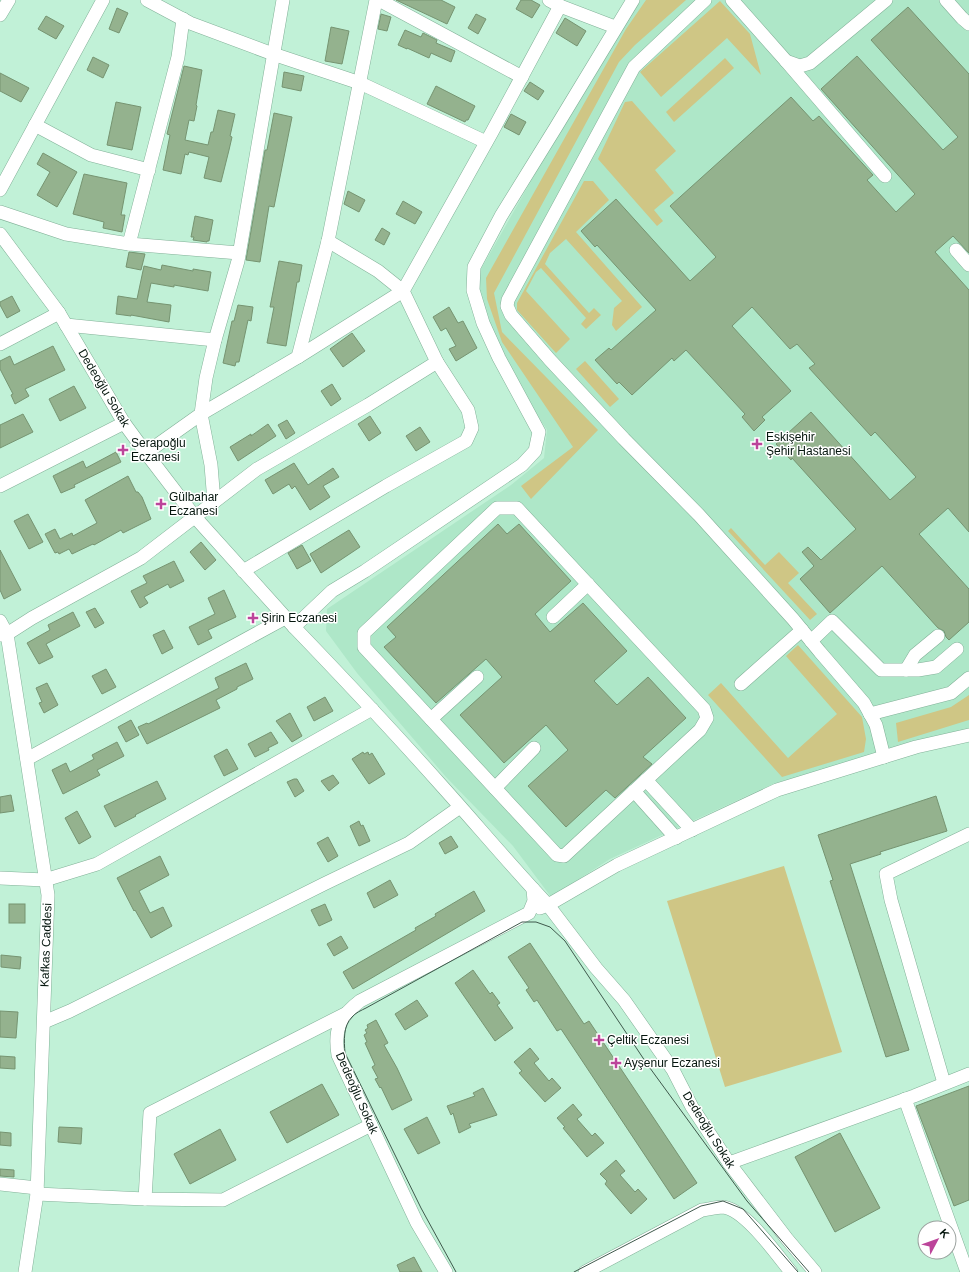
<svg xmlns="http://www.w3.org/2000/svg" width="969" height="1272" viewBox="0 0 969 1272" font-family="Helvetica,sans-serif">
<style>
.built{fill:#aee7c8}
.green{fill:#cfc685}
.building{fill:#94b28e;stroke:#769471}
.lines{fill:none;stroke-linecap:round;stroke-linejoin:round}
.minor-casing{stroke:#82b198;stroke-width:14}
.minor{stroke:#fff;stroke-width:13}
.tram{stroke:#3f594c;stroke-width:1}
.poi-dot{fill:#bc449a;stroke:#fff;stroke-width:1.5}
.labels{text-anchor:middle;stroke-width:3;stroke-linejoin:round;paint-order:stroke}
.street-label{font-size:12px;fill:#05160e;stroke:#fff}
.poi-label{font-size:12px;fill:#05160e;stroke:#fff;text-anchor:start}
</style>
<rect width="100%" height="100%" fill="#c1f1d7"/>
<path class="built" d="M638,0H969V731L775,783L610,859L551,897L513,846L446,777L357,673L326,631L327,609L511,485L544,458L547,430L501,359L476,278L557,135Z"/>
<g class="green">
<path d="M646,0H686L635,45L619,62L494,293L502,332L598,430L531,499L521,486L573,447L502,342L487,299L486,278L626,29Z"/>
<path d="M720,1L750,34L761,75L727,38L661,97L640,72Z"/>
<path d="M725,58L734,68L674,122L666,112Z"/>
<path d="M632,101L676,151L655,170L674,193L654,210L663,221L657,226L598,159L625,102Z"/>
<path d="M584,181H593L609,200L576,232L642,307L616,331L612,325L614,308L622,301L566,239L550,253L545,264L589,313L594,308L601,315L586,329L581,324L586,318L541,268L536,272L526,291L570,339L556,353L517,310V303Z"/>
<path d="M585,361L619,399L610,407L576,369Z"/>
<path d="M731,528L765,565L779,552L799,573L788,583L817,614L810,620L728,531Z"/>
<path d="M798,645L862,717L866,739L864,752L782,777L708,695L721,683L788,758L837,714L786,656Z"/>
<path d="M969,695V720L898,742L896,723L951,707Z"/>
<path d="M784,866L842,1052L725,1087L667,901Z"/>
</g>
<g class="building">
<path d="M396,0H441L455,7L447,24Z"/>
<path d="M521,0H531L540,5L532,18L516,9Z"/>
<path d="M908,7L969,74V253L953,236L935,252L969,290V532L948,508L919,534L969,589V622L949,640L946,637L944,631L938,628L882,566L830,613L800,579L814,566L802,552L808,547L821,560L856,529L792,458L791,460L776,444L811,412L890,500L916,477L875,432L871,436L809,368L815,364L797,344L790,349L752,307L732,326L791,391L762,417L765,420L754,431L742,417L745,414L686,350L674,361L672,358L632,395L619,382L617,384L595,360L609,348L611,350L656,310L597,245L595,247L581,231L616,199L690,281L716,257L670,206L791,97L813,121L819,116L873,175L867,180L896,212L915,194L821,89L857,56L943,150L958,137L871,40Z"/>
<path d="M117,8L128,13L119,33L109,29Z"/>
<path d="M381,14L391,17L387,31L378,29Z"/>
<path d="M476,14L486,19L478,34L468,28Z"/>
<path d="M46,16L64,26L56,39L38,29Z"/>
<path d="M565,18L586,31L577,46L556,33Z"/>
<path d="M331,27L349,31L342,64L325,61Z"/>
<path d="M405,30L421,37L423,33L437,40L436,43L455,51L451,62L431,53L429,58L407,48V49L398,45Z"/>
<path d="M93,57L109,65L103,78L87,70Z"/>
<path d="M184,66L202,70L196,105L197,106L194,121L189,120L185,140L208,145L211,132H213L218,110L235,114L230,136L232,137L229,150L221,182L204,178L209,157L189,152L188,155L185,154L181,174L163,170L170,135L167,134Z"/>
<path d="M284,72L304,76L301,91L282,87Z"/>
<path d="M0,73L29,88L21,102L0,91Z"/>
<path d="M530,82L544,91L538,100L524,91Z"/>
<path d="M436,86L475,106L468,120H466L465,122L427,104Z"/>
<path d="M116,102L141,107L132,150L107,145Z"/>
<path d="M274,113L292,117L274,207L269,206L260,262L246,260L265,150H267Z"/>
<path d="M511,114L526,122L519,135L504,127Z"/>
<path d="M43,153L77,172L57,207L37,195L50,172L37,164Z"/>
<path d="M84,174L127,183L121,215H125L122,232L103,228L104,222L73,214Z"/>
<path d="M348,191L365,200L359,212L344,204Z"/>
<path d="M403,201L422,212L415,224L396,214Z"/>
<path d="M195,216L213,220L209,241H207V242L193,240L194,237H191Z"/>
<path d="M382,228L390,233L384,245L375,240Z"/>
<path d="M129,252L145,254L141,270L126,267Z"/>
<path d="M279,261L302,265L299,282H297L286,346L267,343L274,307H270Z"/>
<path d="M162,265L193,271V269L211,272L208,291L174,285V287L151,283L147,302L171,305L169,322L131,315V316L116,314L118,296L137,299L144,266L161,270Z"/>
<path d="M12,296L20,311L7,318L0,305V302Z"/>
<path d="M238,305L253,307L251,321L248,320L239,362H236L235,366L223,363L232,321H234Z"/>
<path d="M449,307L458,323L463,321L477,348L456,361L449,349L456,346L446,328L441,331L433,317Z"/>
<path d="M352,333L365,351L343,367L330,349Z"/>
<path d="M53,346L65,370L25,389L29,396L15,404L11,395L13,394L0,369V361L10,356L14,365Z"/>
<path d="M332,384L341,399L331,406L321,391Z"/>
<path d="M74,386L86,408L60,421L49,399Z"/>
<path d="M23,414L33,432L0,448V425Z"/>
<path d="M370,416L381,433L369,441L358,424Z"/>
<path d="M287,420L295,433L286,439L278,425Z"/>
<path d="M268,424L276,436L238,461L230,447L251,434V436Z"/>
<path d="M420,427L430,442L416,451L406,436Z"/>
<path d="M116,452L121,462L74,485L75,487L61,493L53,476L83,461L86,468Z"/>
<path d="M294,463L308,485L333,468L339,477L323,486L330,497L310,510L295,486L292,489L289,484L273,494L265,480Z"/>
<path d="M128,476L136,492H138L142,497L151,519L123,533L121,530L94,545L93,544L72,554L69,549L59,554L58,552L55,553L45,534L55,529L60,539L72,533L73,536L97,523L85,500Z"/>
<path d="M28,514L43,542L29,549L14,521Z"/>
<path d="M498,524L507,534L519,524L571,581L535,614L550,632L583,603L627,651L594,681L617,705L648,677L686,718L643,757L652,764L615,798L606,790L566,827L528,786L568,750L546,725L504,763L460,715L502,677L486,659L436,703L384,647L396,637L387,627Z"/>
<path d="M349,530L360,547L321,573L310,554Z"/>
<path d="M201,542L216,560L205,570L190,552Z"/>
<path d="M302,545L311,561L297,569L288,553Z"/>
<path d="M0,550L21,590L4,599L0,590Z"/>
<path d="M174,561L184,581L170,588L168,584L144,597L148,603L140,608L131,591L147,583L143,576Z"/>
<path d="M224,590L236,617L208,630L212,638L198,645L189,627L215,614L208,598Z"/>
<path d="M95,608L104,623L95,628L86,612Z"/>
<path d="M73,612L80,626L46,644L53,657L39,664L27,643L50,630L48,625Z"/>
<path d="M164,630L173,648L162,654L153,635Z"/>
<path d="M246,663L253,679L237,687V689L216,700L220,708L147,744L138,727L147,723L148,724L219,688L215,678Z"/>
<path d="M106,669L116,687L102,694L92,676Z"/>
<path d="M47,683L58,705L44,713L39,703L42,702L36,688Z"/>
<path d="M325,697L333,711L314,721L307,707Z"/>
<path d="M290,713L302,736L292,742L276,721Z"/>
<path d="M131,720L139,735L126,742L118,727Z"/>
<path d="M271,732L278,743L268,748L269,750L255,757L248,744Z"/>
<path d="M117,742L124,756L97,770L100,775L63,794L52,770L66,763L70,772L94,759L92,755Z"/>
<path d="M227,749L238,769L224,776L214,756Z"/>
<path d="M363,752L364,754L368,752L369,755L372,753L385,774L369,784L352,759Z"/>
<path d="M333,775L339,783L329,791L321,781Z"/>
<path d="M294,779H297L304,791L295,797L287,782Z"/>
<path d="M157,781L166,799L135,815L136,816L115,827L104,806Z"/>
<path d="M11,795L14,811L0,813V797Z"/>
<path d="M936,796L947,831L880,852L881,854L850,864L909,1050L886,1057L830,881L833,880L818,835Z"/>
<path d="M77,811L91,837L79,844L65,818Z"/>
<path d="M359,821L361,826L363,825L370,841L359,846L350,826Z"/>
<path d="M451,836L458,847L445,854L439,843Z"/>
<path d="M328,837L338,856L328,862L317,843Z"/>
<path d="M160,856L169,875L139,891L150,913L163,907L172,926L151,938L135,910L134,911L117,878Z"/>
<path d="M390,880L398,895L374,908L367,893Z"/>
<path d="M474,891L485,911L353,989L343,972L416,930L415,928L436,916L435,914Z"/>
<rect x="9" y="904" width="16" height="19"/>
<path d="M325,904L332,920L319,926L311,910Z"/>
<path d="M341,936L348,948L334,956L327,944Z"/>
<path d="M530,943L584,1024L589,1021L697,1183L674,1199L561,1029L557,1031L537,1000L534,1002L526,990L529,988L508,957Z"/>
<path d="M1,955L21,957L20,969L1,967Z"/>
<path d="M473,970L490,994L492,992L500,1003L497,1005L513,1028L495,1041L455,983Z"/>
<path d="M417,1000L428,1016L405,1030L395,1014Z"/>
<path d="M0,1011L18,1012L16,1038L0,1037Z"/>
<path d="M376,1020L388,1043L384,1045L397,1068L412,1100L392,1110L381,1087L380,1088L375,1079L378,1078L372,1067L375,1065L365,1043L367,1042L364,1035L367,1033L365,1030L368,1028L367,1025Z"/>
<path d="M530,1048L539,1059L534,1063L549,1081L552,1078L561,1088L545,1102L519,1073L522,1071L514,1062Z"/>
<path d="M0,1056L15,1057V1069L0,1068Z"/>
<path d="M322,1084L339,1115L287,1143L270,1112Z"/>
<path d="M969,1086V1200L954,1206L916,1106Z"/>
<path d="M483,1088L497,1115L469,1124L471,1127L459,1133L453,1113L451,1115L447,1106L475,1096L473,1093Z"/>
<path d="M573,1104L582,1115L577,1119L592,1136L595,1133L604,1143L587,1157L563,1128L565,1127L557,1118Z"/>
<path d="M427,1117L440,1143L418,1154L404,1129Z"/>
<path d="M59,1127L82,1128L81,1144L58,1142Z"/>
<path d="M220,1129L236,1160L190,1184L174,1154Z"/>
<path d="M0,1132L11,1133V1146L0,1145Z"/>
<path d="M840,1133L880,1208L835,1232L795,1157Z"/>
<path d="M616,1160L625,1171L620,1175L635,1192L638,1189L647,1199L631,1214L605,1184L607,1181L600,1174Z"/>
<path d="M0,1169L14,1170V1177L0,1176Z"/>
<path d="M414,1257L422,1272H400L397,1265Z"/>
</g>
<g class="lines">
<defs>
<g id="minor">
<path d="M147,0L190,23L273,54L360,83L486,142"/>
<path d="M379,0L522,77"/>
<path d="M633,0L556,127L501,216L474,267L473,290L483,323L499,358L539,432L535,451L522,465L365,571L332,591L294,627C344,679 393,731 441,785C477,825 511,866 548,905L617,865L777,790L916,747L969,735"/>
<path d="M705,0L634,67L508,300L507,306L511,315L550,360L624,439L699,515L793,619L820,652L864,703L876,725L884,757"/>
<path d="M732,0L786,61L800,66L810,63L886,0"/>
<path d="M946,0L962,18L969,24"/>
<path d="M560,6L615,27"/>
<path d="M0,15L9,0"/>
<path d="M786,61L885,176"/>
<path d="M35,125L91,155L149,170"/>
<path d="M0,190L103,0"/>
<path d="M0,212L66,234L129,244L178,57L183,19"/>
<path d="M0,234L59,313L124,423L146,453L195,517L294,627"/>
<path d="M129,244L239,253"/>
<path d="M956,250L969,265"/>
<path d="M66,325L215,340"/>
<path d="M0,344L59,313"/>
<path d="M298,357L328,241L376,0"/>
<path d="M146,453L201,414L206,378L215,340L238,261L283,0"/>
<path d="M0,486L124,423"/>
<path d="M214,502L211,465L201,414L298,357L403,291L378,271L328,241"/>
<path d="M497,508H517L704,709L707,718L700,730L564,856L557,855L364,647V633Z"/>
<path d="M243,571L386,486L466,441L472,428L468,410L437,362"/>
<path d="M553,617L588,584"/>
<path d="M0,621L7,634L48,895L37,1194L25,1272"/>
<path d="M0,635L7,634L32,618L141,558L257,469L368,405L437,362L403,291L492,132L560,6L549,0"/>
<path d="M811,641L832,621L881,670H918L936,667L957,649"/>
<path d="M906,670L915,655L938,636"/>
<path d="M741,684L802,630"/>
<path d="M870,714L951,693L969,678"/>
<path d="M431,719L477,677"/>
<path d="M27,759L285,618"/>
<path d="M646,780L692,830"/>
<path d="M495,788L534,748"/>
<path d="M634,791L676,838"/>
<path d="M0,878L45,880L97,864L372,709"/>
<path d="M540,908L548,905L596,968L624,1000L673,1070L692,1107L729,1163L787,1239L815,1272"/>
<path d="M44,1022L70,1011L324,884L409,843L460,807"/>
<path d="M944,1083L891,900L886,874L969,834"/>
<path d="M905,1099L967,1272"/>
<path d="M729,1163L914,1096L969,1074"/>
<path d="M0,1184L37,1188"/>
<path d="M37,1194L145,1199L223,1200L371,1125"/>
<path d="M145,1199L150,1113L345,1014"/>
<path d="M446,1272L417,1223L338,1055C334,1030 339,1017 360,1001L529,913L534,901L533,889"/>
<path d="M585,1272L702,1210C709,1209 717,1207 723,1207C745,1209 777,1255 791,1272"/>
</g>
</defs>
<use href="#minor" class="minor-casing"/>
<use href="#minor" class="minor"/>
<g class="tram">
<path d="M456,1272L421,1208L345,1053C344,1041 343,1026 352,1017C355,1013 362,1010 366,1008L522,922H536L550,927L565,941L647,1064L747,1201L809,1272"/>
<path d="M574,1272L701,1206L723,1201L743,1209L798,1272"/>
</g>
</g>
<g class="poi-dot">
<path d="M755 438h4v4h4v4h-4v4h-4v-4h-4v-4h4z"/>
<path d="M121 444h4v4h4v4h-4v4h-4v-4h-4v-4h4z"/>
<path d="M159 498h4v4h4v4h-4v4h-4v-4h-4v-4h4z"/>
<path d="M251 612h4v4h4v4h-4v4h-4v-4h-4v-4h4z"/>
<path d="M597 1034h4v4h4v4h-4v4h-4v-4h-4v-4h4z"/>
<path d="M614 1057h4v4h4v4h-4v4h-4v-4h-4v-4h4z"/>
</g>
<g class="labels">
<g class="street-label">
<text transform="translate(104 388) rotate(59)" y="4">Dedeoğlu Sokak</text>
<text transform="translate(46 945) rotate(-88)" y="4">Kafkas Caddesi</text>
<text transform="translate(357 1093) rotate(66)" y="4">Dedeoğlu Sokak</text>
<text transform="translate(709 1130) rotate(58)" y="4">Dedeoğlu Sokak</text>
</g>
<g class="poi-label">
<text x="766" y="441">Eskişehir<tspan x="766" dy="14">Şehir Hastanesi</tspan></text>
<text x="131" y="447">Serapoğlu<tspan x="131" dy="14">Eczanesi</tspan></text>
<text x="169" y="501">Gülbahar<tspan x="169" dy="14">Eczanesi</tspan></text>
<text x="261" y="622">Şirin Eczanesi</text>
<text x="607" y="1044">Çeltik Eczanesi</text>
<text x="624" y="1067">Ayşenur Eczanesi</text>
</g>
</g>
<g transform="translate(937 1240) rotate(49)"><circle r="19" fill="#ffffff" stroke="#9ba29f"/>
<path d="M0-3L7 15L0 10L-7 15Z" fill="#bc449a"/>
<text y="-6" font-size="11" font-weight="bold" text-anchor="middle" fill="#05160e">K</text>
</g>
</svg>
